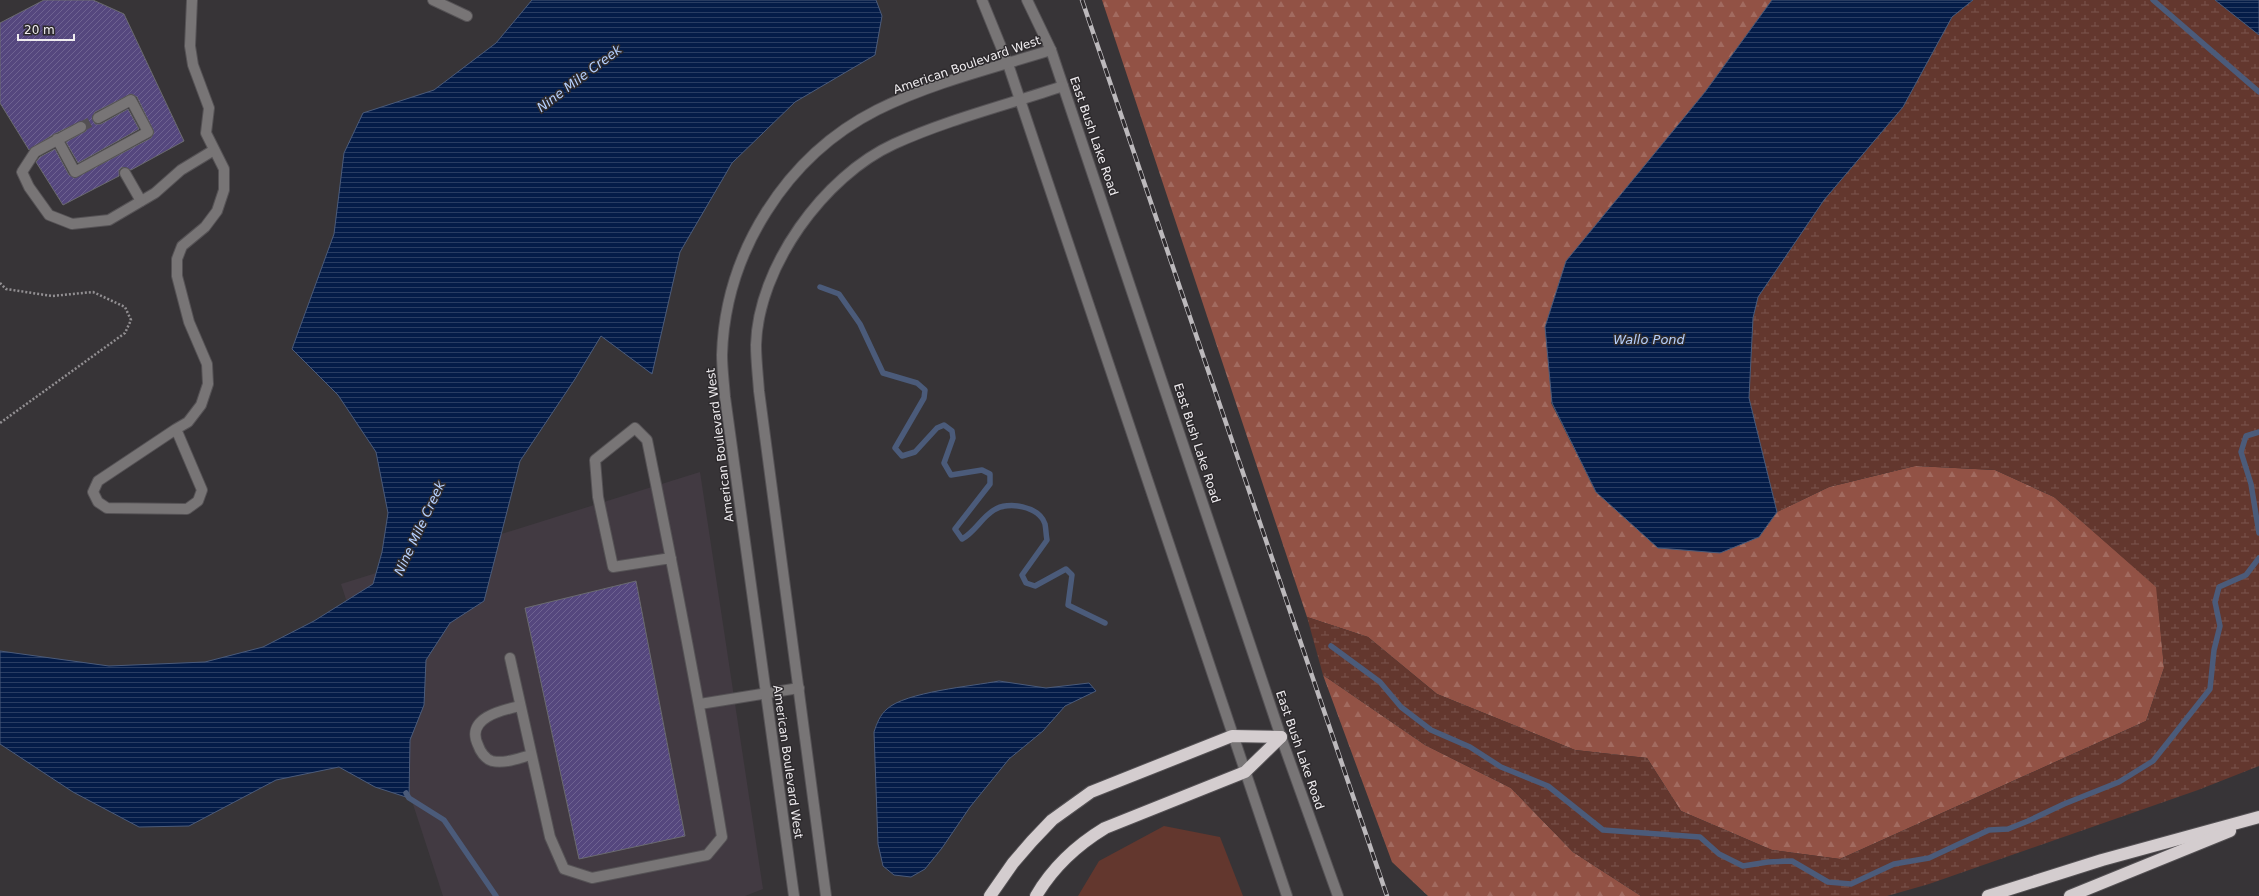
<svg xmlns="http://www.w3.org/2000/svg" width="2259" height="896" viewBox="0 0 2259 896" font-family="'DejaVu Sans',sans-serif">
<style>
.built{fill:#423a42}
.grass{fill:#63372e}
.forest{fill:url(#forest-firs)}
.wetland{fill:url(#wetland-marsh)}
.water{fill:url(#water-rules);stroke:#4b5b7a}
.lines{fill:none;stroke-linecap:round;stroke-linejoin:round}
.stream{stroke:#4b5b7a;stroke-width:5.5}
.building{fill:url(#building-hatch);stroke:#6a6a6f}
.minor-tunnel{stroke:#535053;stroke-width:10;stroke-dasharray:10 5;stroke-linecap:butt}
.minor-casing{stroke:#555255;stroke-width:12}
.highway-casing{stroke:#555255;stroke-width:14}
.path{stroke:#928f92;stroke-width:2.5;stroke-dasharray:2 2;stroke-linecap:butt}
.minor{stroke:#787576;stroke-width:10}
.highway{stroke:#d4cdcf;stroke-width:12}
.rail-casing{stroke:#bcb9bc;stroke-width:4.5}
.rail{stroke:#2d2a2d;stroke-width:3;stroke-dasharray:9;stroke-linecap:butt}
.labels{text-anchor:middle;stroke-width:3;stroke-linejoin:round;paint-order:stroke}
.street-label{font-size:12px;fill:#f0edf0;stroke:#2d2a2d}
.water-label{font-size:13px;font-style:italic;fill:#b5d0fe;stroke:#2d2a2d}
</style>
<defs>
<pattern id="forest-firs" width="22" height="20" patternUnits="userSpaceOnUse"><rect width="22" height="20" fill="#925245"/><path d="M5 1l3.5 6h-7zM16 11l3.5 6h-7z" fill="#a26b60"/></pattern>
<pattern id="wetland-marsh" width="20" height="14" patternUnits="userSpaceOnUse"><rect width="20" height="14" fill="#63372e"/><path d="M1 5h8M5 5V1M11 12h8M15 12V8" fill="none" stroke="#7a544d"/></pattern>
<pattern id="water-rules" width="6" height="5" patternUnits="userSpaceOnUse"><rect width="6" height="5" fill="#041c48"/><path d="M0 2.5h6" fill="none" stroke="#293d63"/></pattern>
<pattern id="building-hatch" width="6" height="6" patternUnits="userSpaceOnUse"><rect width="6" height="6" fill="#55477e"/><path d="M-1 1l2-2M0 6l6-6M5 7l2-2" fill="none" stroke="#6e6291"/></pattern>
</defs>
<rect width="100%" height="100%" fill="#373437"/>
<path class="built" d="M700,472L763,889L745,896H443L341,584Z"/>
<path class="grass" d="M1164,826L1220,837L1243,896H1078L1099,861Z"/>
<g class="forest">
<path d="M1102,0H1772L1705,92L1551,403L1596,492L1658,548L1759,537L1777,512L1829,487L1915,466L1995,470L2054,497L2157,587L2164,668L2146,721L1840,859L1772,850L1681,811L1647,758L1575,750L1437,694L1368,637L1307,617Z"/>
<path d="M1323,675L1425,745L1511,788L1573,852L1641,896H1428L1392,862Z"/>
</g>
<path class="wetland" d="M1973,0H2215L2259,35V766L2198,790L1929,884L1887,896H1641L1573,852L1511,788L1425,745L1323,675L1307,617L1368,637L1437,694L1575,750L1647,758L1681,811L1772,850L1840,859L2146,721L2164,668L2156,587L2054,497L1995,470L1915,466L1829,487L1777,512L1749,398L1753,318L1758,297L1824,200L1903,107L1952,17Z"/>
<g class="water">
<path d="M532,0H876L882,16L875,55L795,102L732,163L680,252L652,374L601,336L575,379L520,461L484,601L450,623L426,660L424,705L410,740L409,798L375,787L339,767L276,780L189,826L139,827L73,792L0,744V651L109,666L205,662L263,647L314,621L373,584L382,552L388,513L376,452L338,395L292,349L334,234L344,153L363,113L434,90L496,43Z"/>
<path d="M1772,0H1973L1952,17L1903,107L1824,200L1758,297L1753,318L1749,398L1777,512L1759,537L1720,553L1658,548L1596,492L1552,403L1545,327L1566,261L1705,92Z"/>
<path d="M2215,0H2259V35Z"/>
<path d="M999,681L1046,688L1089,683L1096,691L1065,706L1043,731L1009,759L970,807L942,848L925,869L911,877L894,875L883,866L878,844L874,732C877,723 880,715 887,709C905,692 973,686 999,681Z"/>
</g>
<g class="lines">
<g class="stream">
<path d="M2153,0L2259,92"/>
<path d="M820,287L839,294L860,324L883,373L917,383L925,390L924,398L895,448L902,456L915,452L937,428L944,425L952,431L953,438L944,463L951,475L982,470L990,474V484L955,529L962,539C975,532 981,518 994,510C1008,501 1039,506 1045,524C1046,529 1046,535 1047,540L1022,575L1026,583L1035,586L1066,569L1072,575L1068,605L1105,623"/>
<path d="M2259,432L2246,436L2241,452L2251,484L2259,533"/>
<path d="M1331,646L1380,682L1401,707L1431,730L1470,747L1501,767L1548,786L1603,830L1700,837L1719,854L1743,866L1768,862L1792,861L1828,882L1851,884L1894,864L1929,858L1989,830L2008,829L2028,821L2064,804L2119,782L2153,761L2210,689L2214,650L2220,626L2215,602L2219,587L2246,575L2259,558"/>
<path d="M406,793L409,798L444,820L496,896"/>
</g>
</g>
<g class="building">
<path d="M44,0H93L124,14L184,141L131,170L122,167L119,170V176L63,205L36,162L40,157L55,149L69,175L75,178L151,138L154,132L137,97L131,94L95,112L92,118L95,124H101L128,109L139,129L78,163L66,142L86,131L87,124L82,121L54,134L29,150L0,103V23Z"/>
<path d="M636,581L685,836L579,859L525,608Z"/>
</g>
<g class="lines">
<path class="minor-tunnel" d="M81,127L98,118"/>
<defs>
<g id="minor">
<path d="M433,0L467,16"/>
<path d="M982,0L1008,64L1287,896"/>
<path d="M1027,0L1051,50L1281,737L1338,896"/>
<path d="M81,127L35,152L22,172L29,187L49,215L72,224L109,220L155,193L181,170L214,150"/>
<path d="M57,139L75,172L148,132L131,100L98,118"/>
<path d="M125,173L141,201"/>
<path d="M176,429L202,490L198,501L187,509L107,508L98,502L93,492L98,481L176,429L188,422L201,405L208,384L207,364L189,322L177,276V259L182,246L205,227L217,211L224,190V169L206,133L209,108L193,65L190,46L192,0"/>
<path d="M510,658L550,837L564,869L592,878L707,855L722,837C700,704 674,572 647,440L635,428L595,460L598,497L613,567L671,558"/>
<path d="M700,704L799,688"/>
<path d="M520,706C502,710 465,718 478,745C480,751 485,759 492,761C505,764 519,758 531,755"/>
<path d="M794,896L725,397C724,383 722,369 722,355C725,253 786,156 877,110C931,83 993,68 1051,50"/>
<path d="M826,896L759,391C758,376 756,360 756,345C758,267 824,176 894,144C949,119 1007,105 1063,86"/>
</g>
<g id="highway">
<path d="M990,896L1013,863L1032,841L1052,820L1091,792L1232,736L1281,737"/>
<path d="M1036,896C1053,867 1077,845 1105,828L1245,772L1281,737"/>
<path d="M1988,896L2102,860L2259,817"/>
<path d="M2070,896L2230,831"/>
</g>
</defs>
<use href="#minor" class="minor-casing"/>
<use href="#highway" class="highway-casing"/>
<path class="path" d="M0,283L6,289L52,296L93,292L125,307L131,320L125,333L0,423"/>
<use href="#minor" class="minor"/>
<use href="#highway" class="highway"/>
<defs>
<path id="rail" d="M1082,0L1387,896"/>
</defs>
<use href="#rail" class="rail-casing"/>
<use href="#rail" class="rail"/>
</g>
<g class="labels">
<g class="street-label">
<text transform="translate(967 65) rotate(-19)" y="4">American Boulevard West</text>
<text transform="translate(1094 136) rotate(71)" y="4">East Bush Lake Road</text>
<text transform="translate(1197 443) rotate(72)" y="4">East Bush Lake Road</text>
<text transform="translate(720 445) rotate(-97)" y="4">American Boulevard West</text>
<text transform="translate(1300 750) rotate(71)" y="4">East Bush Lake Road</text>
<text transform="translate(788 762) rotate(82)" y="4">American Boulevard West</text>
</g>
<g class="water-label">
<text transform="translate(579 78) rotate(-37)" y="5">Nine Mile Creek</text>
<text x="1649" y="344">Wallo Pond</text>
<text transform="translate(419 528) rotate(-65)" y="5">Nine Mile Creek</text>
</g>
</g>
<path d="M18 34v6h56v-6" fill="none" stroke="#f0edf0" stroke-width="2"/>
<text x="24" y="34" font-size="12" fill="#f0edf0" stroke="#2d2a2d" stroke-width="3" paint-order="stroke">20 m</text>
</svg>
